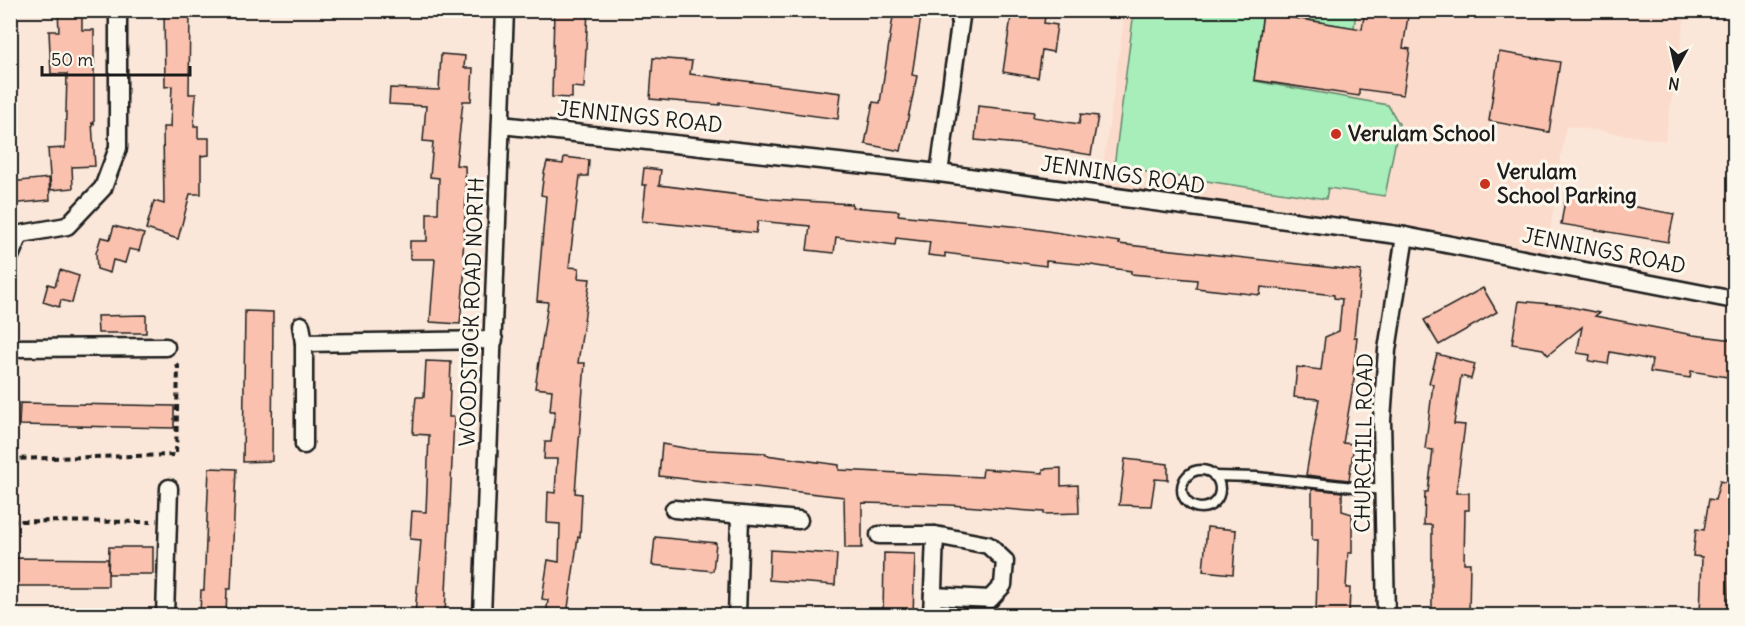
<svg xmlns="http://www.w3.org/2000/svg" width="1745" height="626" viewBox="0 0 1745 626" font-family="Delius,sans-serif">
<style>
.built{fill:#fbdccc}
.green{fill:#a7eeba;stroke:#62856b;stroke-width:1.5}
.building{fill:#fac2ae;stroke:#1c1c1c;stroke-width:1.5}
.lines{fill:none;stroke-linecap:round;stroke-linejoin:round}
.lane-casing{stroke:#1c1c1c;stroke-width:13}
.street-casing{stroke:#1c1c1c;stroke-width:21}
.path{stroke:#1c1c1c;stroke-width:4;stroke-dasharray:6 4.5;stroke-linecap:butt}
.lane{stroke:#fbf7ec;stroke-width:8}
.street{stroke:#fbf7ec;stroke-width:16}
.poi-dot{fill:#c8321e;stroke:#fbf7ec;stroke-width:2}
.labels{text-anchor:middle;stroke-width:6;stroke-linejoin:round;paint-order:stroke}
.street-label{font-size:21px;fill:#1c1c1c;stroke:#fbf7ec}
.poi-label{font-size:21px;font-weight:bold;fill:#1c1c1c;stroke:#fbf7ec;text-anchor:start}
</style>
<rect width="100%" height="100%" fill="#fbe7d9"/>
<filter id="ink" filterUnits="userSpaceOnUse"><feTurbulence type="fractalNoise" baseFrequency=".0167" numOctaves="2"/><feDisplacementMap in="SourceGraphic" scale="12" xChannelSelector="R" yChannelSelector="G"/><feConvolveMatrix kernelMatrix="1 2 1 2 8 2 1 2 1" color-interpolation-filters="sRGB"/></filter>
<g filter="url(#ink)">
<path class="built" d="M1125,11H1686L1665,141L1566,126L1546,258L1099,193Z"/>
<path class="green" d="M1134,11H1356L1354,28L1263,11L1254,81L1388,105L1399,124L1385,196L1328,188L1326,199L1114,167Z"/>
<g class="building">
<path d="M58,10H82V30H94V124L92,123L95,166L72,167L73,188L51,190L48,149L65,148L67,74H51L49,31H59Z"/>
<path d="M164,10H190L189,94H196L194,126H198V138H209V155L201,156V194H190L178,239L146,229L154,201L164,204L163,127H170L172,86L165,87Z"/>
<path d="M554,10H588L584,88L572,87V98L552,97Z"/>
<path d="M894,10H922L912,75L917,76L901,151L865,144L873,102L880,103Z"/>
<path d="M1012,10H1046L1044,23L1057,25L1053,52L1042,50L1038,78L1003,72Z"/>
<path d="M1365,10H1409L1403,48L1410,49L1403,95L1359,89V96L1254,80L1263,13L1362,29Z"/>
<path d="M1499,52L1560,62L1549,132L1489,121Z"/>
<path d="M441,54L465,56L464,68H473L471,101H463L456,165L465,166L466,196L463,255H466L460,324L430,322L435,259H410V241H427V213H438L439,178L430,177L433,142L423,141L426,106L389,104L390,88L439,90Z"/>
<path d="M653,58L692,61L690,74L841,93L838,119L720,103V105L650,99Z"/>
<path d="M978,106L1034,112L1033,117L1079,124L1081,114L1098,116L1091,155L1030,145L975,140Z"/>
<path d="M564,157L589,160L588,176H580L569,267L579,268L578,278L590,279L578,363H585L575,493L582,494L580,537H578L567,615H546L548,600L542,599L548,560L559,562L560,524L547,523L548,492L555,493L557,459H544L545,442H551L555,411H550L552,390L535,388L548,302L537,301L546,196L541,195L544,173L547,162L563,164Z"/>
<path d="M644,168L661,170L659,185L772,199L852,204V207L899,211L898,215L1021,227L1120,242L1119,244L1361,271L1354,337H1357L1353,374H1355L1343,443L1354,444L1349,480L1306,475L1319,399L1294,397L1297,367L1321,370L1325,337L1339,331L1342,299L1334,298V295L1261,287L1260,295L1196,288L1197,280L1131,274V271L1091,265L1046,261V266L945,253V257L928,255L930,242L896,238L895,245L836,237L834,253L807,250L810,226L758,221L756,233L642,221L646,185H642Z"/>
<path d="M49,178L50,200L10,204V182Z"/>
<path d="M1566,194L1674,214L1668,242L1561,224Z"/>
<path d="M114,226L144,234L139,251L129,249L125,263L113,260L110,273L97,269L96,253L101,237L110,239Z"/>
<path d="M60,270L79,276L72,303L61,300L59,307L43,302L48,284L55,286Z"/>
<path d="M1483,288L1497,312L1439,345L1424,320Z"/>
<path d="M1519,301L1561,305L1599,313L1595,316L1693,335L1734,340V378L1691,371L1690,378L1650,372L1652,360L1610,352L1608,364L1589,361L1590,355L1577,353L1582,327L1548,355L1543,349L1512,344Z"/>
<path d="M245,311L273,312L272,461L243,462Z"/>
<path d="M146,315V333H98L97,316Z"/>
<path d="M1437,354L1475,364L1471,379L1461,376L1454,424L1465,425L1456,493H1469V510H1465L1464,563H1470L1469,615H1432V525H1424L1425,492H1428L1433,450L1425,449L1433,384L1429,383Z"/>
<path d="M426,361L451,362L449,417H454L445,615H415L421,540L410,539L412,511L426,512L429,435L413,434L414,416L416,397H424Z"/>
<path d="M20,403L174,406V428L19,425Z"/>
<path d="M662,444L690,449L766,453V455L839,465V470L982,477L983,469L1043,473V469L1061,468V486L1078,485L1079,513L1044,514V512L950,505L862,503V548H845L844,497L659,476Z"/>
<path d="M1125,459L1168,464V480L1155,479L1151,506L1119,505Z"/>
<path d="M209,468L236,469L231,589H227L226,615H200L201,590H204Z"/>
<path d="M1720,481L1734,485V561H1731L1729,601L1727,615H1700L1702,557L1693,556L1696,529L1704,530L1709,499L1715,500Z"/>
<path d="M1312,489L1342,492V511L1352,514V553H1348L1346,588H1350L1349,615L1316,614L1318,540H1312Z"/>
<path d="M1207,527L1236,530L1233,574L1203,571Z"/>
<path d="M655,537L716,543L713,571L652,565Z"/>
<path d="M109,547H153V574H108Z"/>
<path d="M770,550L837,554L835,585L769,580Z"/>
<path d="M884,553L915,554L913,615H883Z"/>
<path d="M10,558L108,559V586H10Z"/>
</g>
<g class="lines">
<defs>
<g id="lane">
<circle cx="1201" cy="489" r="19"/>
<path d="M1214,476L1257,477L1383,490"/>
</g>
<g id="street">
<path d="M501,125L939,173L1405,236L1734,300"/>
<path d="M939,173L962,10"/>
<path d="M10,236L67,226L103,188L118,148V10"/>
<path d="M10,256L19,235"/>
<path d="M301,325L304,343"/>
<path d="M10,348L166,347"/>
<path d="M304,445V343L494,340"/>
<path d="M674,509L799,520"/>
<path d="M879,535H935L988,545L1005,561L1003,585L990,599L933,596"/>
<path d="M165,616L169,488"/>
<path d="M482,616L505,10"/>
<path d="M737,616L740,516"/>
<path d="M932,616L935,535"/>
<path d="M1386,616L1382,420L1387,350L1405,236"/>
</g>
</defs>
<use href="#lane" class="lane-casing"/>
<use href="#street" class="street-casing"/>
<g class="path">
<path d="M10,459L176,455L178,366L175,362"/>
<path d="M10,521L151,522"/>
</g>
<use href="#lane" class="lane"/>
<use href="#street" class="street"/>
</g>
</g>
<g class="poi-dot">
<circle cx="1336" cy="134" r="6"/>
<circle cx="1485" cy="184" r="6"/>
</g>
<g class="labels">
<g class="street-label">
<text transform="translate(640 117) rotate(6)" y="7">JENNINGS ROAD</text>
<text transform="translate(1123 175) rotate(8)" y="7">JENNINGS ROAD</text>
<text transform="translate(1604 251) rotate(11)" y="7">JENNINGS ROAD</text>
<text transform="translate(472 312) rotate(-88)" y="7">WOODSTOCK ROAD NORTH</text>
<text transform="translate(1364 443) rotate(-89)" y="7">CHURCHILL ROAD</text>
</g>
<g class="poi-label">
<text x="1348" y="141">Verulam School</text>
<text x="1497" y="179">Verulam<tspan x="1497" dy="24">School Parking</tspan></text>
</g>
</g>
<rect width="1745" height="626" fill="none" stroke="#fbf7ec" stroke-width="36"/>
<rect x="18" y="18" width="1709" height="590" fill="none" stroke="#1c1c1c" stroke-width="2" filter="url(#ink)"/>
<g transform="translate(1676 69) rotate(188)" stroke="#fbf7ec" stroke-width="4.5" paint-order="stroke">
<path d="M0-4.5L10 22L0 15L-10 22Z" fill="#1c1c1c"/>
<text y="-9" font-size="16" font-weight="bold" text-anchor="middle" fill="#1c1c1c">N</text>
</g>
<path d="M42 66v9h148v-9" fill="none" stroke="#1c1c1c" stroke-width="3"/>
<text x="51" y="66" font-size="18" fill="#1c1c1c" stroke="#fbf7ec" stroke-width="4.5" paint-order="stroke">50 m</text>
</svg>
